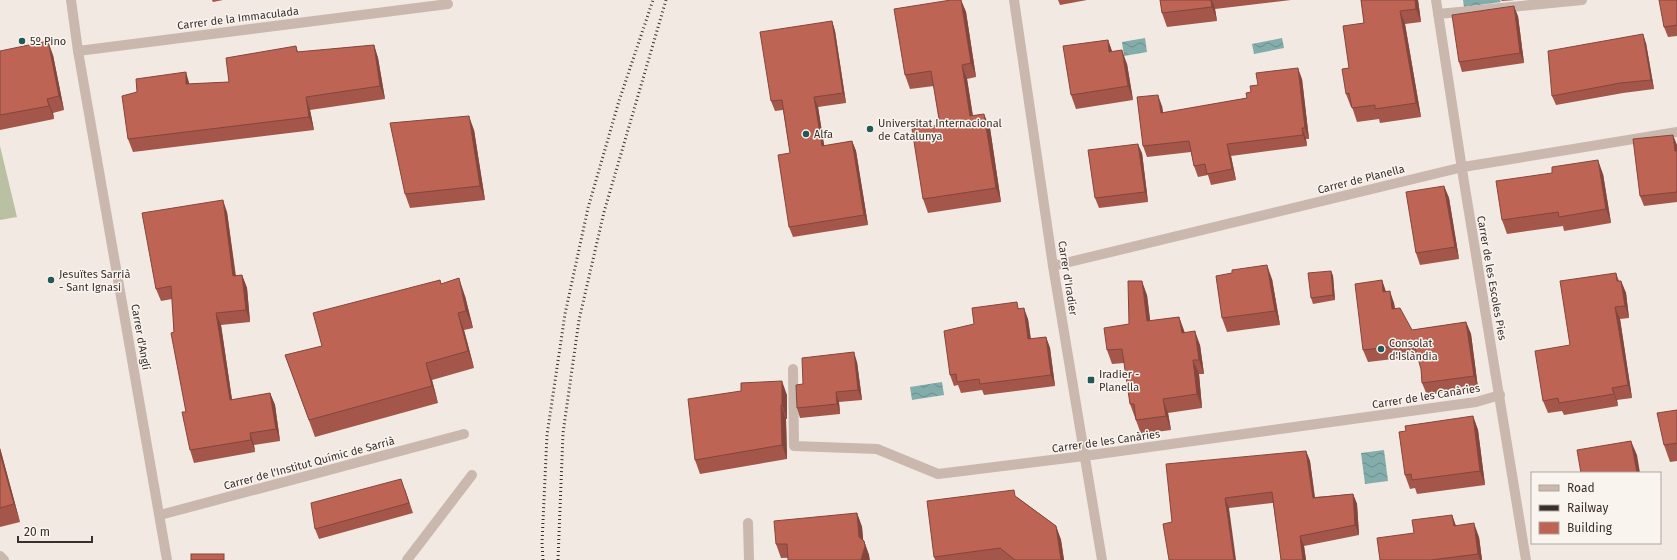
<svg xmlns="http://www.w3.org/2000/svg" width="1677" height="560" viewBox="0 0 1677 560" font-family="'Fira Sans',sans-serif">
<style>
.green{fill:#bac1a3}
.water{fill:url(#water-waves)}
.lines{fill:none;stroke-linecap:round;stroke-linejoin:round}
.lane{stroke:#cab8ae;stroke-width:10}
.street{stroke:#cab8ae;stroke-width:10}
.rail{stroke:#392f2c;stroke-width:3;stroke-dasharray:1 3;stroke-linecap:butt}
.wall{fill:#a35649}
.shaded-wall{fill:#84463c}
.building{fill:#bd6455;stroke:#84463c}
.poi-dot{fill:#245857;stroke:#faf4ef;stroke-width:1.5}
.labels{text-anchor:middle;stroke-width:3;stroke-linejoin:round;paint-order:stroke}
.street-label{font-size:11px;fill:#392f2c;stroke:#faf4ef}
.poi-label{font-size:11px;fill:#392f2c;stroke:#faf4ef;text-anchor:start}
</style>
<defs>
<pattern id="water-waves" width="16" height="10" patternUnits="userSpaceOnUse"><rect width="16" height="10" fill="#83adab"/><path d="M0 5q4-4 8 0t8 0" fill="none" stroke="#6c8d8b"/></pattern>
</defs>
<rect width="100%" height="100%" fill="#f2e9e2"/>
<path class="green" d="M0,146L17,217L0,220Z"/>
<g class="water">
<path d="M1463,0H1500L1501,2L1464,7Z"/>
<path d="M1145,38L1147,52L1124,56L1122,42Z"/>
<path d="M1282,38L1284,48L1254,54L1252,44Z"/>
<path d="M942,382L944,395L912,400L910,387Z"/>
<path d="M1384,450L1388,481L1365,484L1361,453Z"/>
</g>
<g class="lines">
<g class="lane">
<path d="M0,556L4,560"/>
<path d="M407,560L472,475"/>
</g>
<g class="street">
<path d="M71,0L78,51L167,560"/>
<path d="M1014,0L1053,266L1102,560"/>
<path d="M1436,0L1464,182L1526,560"/>
<path d="M1438,14L1582,0"/>
<path d="M78,51L448,4"/>
<path d="M1053,266L1463,167L1677,132"/>
<path d="M793,369L794,446L877,449L938,474L1084,456L1476,402L1500,395"/>
<path d="M160,515L464,434"/>
<path d="M748,523L749,560"/>
</g>
<g class="rail">
<path d="M543,560L542,543L547,435L565,314L588,208L619,101L653,0"/>
<path d="M558,560L563,433L579,320L604,212L666,0"/>
</g>
</g>
<g class="wall">
<path d="M212,0H223L213,2Z"/>
<path d="M951,0H961L966,12L976,77L967,79L973,116L990,128L1001,202L928,213L923,199L940,125L934,86L910,89L905,75Z"/>
<path d="M1058,0H1087L1060,5Z"/>
<path d="M1160,0H1291L1215,9L1217,21L1167,27L1162,13Z"/>
<path d="M1361,0H1418L1421,22L1405,24L1421,117L1380,123L1379,119L1357,122L1352,107H1351L1346,94L1349,68L1364,23Z"/>
<path d="M1501,0H1515L1502,1Z"/>
<path d="M1677,0V36L1668,37L1664,27Z"/>
<path d="M1518,16L1524,63L1462,72L1459,62Z"/>
<path d="M832,21L835,31L846,103L818,107L824,146L852,141L856,151L868,225L793,237L789,227L790,153L783,110L775,111L771,101Z"/>
<path d="M1108,40L1112,51L1127,64L1133,100L1076,109L1071,95Z"/>
<path d="M1646,43L1654,89L1623,93L1556,105L1552,96Z"/>
<path d="M374,45L378,58L385,99L310,110L314,130L133,152L128,139L137,92L190,84L229,82L296,46L298,52Z"/>
<path d="M0,51L53,55L64,110L53,113L54,119L0,130Z"/>
<path d="M1302,79L1309,139H1306L1307,146L1231,156L1236,180L1211,185L1208,175L1198,177L1194,166L1191,152L1147,157L1143,146L1162,106L1163,113L1247,98L1258,85Z"/>
<path d="M474,130L485,200L410,208L405,194Z"/>
<path d="M1677,145V202L1644,206L1640,196Z"/>
<path d="M1142,153L1148,202L1099,208L1095,198Z"/>
<path d="M1603,174L1611,223L1564,231L1563,226L1507,234L1502,220Z"/>
<path d="M1444,186L1449,198L1459,259L1420,265L1416,253Z"/>
<path d="M227,212L236,276L242,275L247,288L250,322L221,325L232,400L270,393L275,405L280,441L254,445L255,452L194,463L190,450L186,412L174,332L172,299L161,301L156,289Z"/>
<path d="M1331,271L1333,276L1335,300L1313,304L1311,298Z"/>
<path d="M1616,273L1619,281H1621L1626,293L1629,318L1620,319L1632,398L1617,400L1618,406L1564,415L1562,411L1548,413L1543,401L1570,345Z"/>
<path d="M1272,279L1280,325L1227,332L1222,318Z"/>
<path d="M440,280L441,284L465,296L473,328L464,330L474,368L432,380L438,403L315,437L285,355L322,346Z"/>
<path d="M1382,280L1386,292L1394,303L1395,308L1412,330L1466,322L1471,334L1478,388L1427,395L1422,383L1421,369L1418,356L1368,362L1363,350Z"/>
<path d="M1147,295L1150,321L1179,317L1185,333L1200,345L1204,374H1199L1202,408L1168,413L1171,430L1141,434L1130,404L1124,363L1112,364L1107,350L1129,324Z"/>
<path d="M1019,308L1028,319L1031,339L1046,337L1050,348L1055,386L984,395L982,390L961,393L958,385L954,386L950,375L974,324Z"/>
<path d="M857,362L862,400L839,402L840,414L800,418L797,408L803,384Z"/>
<path d="M787,395V419H786L787,459L700,474L695,460Z"/>
<path d="M1677,410V461L1670,462L1664,445Z"/>
<path d="M1473,416L1478,430L1485,485L1417,494L1415,488L1410,489L1405,475Z"/>
<path d="M0,448L20,522L0,527Z"/>
<path d="M1306,451L1310,461L1315,497L1353,494L1357,504L1359,535L1304,546L1306,560H1281L1273,503L1229,508L1172,522Z"/>
<path d="M405,489L413,513L319,539L315,529Z"/>
<path d="M1017,497L1056,526L1061,540L1064,560H935L934,557Z"/>
<path d="M857,513L862,527L863,540L864,541L869,555L781,558L776,544Z"/>
<path d="M1452,515L1456,526L1479,537L1482,560H1380L1414,533Z"/>
</g>
<g class="shaded-wall">
<path d="M961,0L966,12L976,77L971,63Z"/>
<path d="M1211,0H1212L1215,9L1217,21L1212,7Z"/>
<path d="M1415,0H1418L1421,22L1416,9Z"/>
<path d="M1514,6L1518,16L1524,63L1520,53Z"/>
<path d="M1400,11L1405,24L1421,117L1416,103Z"/>
<path d="M832,21L835,31L846,103L843,93Z"/>
<path d="M1643,34L1646,43L1654,89L1651,80Z"/>
<path d="M1108,40L1113,54L1109,52Z"/>
<path d="M48,41L53,55L64,110L59,96Z"/>
<path d="M374,45L378,58L385,99L380,86Z"/>
<path d="M1122,50L1127,64L1133,100L1128,86Z"/>
<path d="M962,65L967,79L975,130L970,116Z"/>
<path d="M1298,68L1302,79L1309,139L1305,128Z"/>
<path d="M186,72L190,86L186,84Z"/>
<path d="M1158,95L1162,106L1165,125L1161,113Z"/>
<path d="M306,97L310,110L314,130L309,117Z"/>
<path d="M814,97L818,107L826,156L822,146Z"/>
<path d="M47,99L53,113L54,119L49,106Z"/>
<path d="M984,114L990,128L1001,202L996,188Z"/>
<path d="M469,116L474,130L485,200L480,186Z"/>
<path d="M1302,128L1306,139L1307,146L1303,135Z"/>
<path d="M1673,135L1677,145V156L1675,151Z"/>
<path d="M852,141L856,151L868,225L864,215Z"/>
<path d="M1138,144L1142,153L1148,202L1145,192Z"/>
<path d="M1227,144L1231,156L1236,180L1232,169Z"/>
<path d="M1598,160L1603,174L1611,223L1606,209Z"/>
<path d="M1444,186L1449,198L1459,259L1455,247Z"/>
<path d="M223,200L227,212L237,288L233,276Z"/>
<path d="M1267,265L1272,279L1280,325L1275,311Z"/>
<path d="M1331,271L1333,276L1335,300L1333,295Z"/>
<path d="M242,275L247,288L250,322L246,310Z"/>
<path d="M459,278L465,296L473,328L466,311Z"/>
<path d="M1382,280L1386,292H1383Z"/>
<path d="M1142,281L1147,295L1152,335L1147,321Z"/>
<path d="M1621,281L1626,293L1629,318L1625,306Z"/>
<path d="M1390,291L1394,303L1396,321L1392,309Z"/>
<path d="M1615,307L1620,319L1632,398L1628,385Z"/>
<path d="M1024,308L1028,319L1032,350L1028,339Z"/>
<path d="M216,313L221,325L234,413L230,400Z"/>
<path d="M458,313L464,330L474,368L468,351Z"/>
<path d="M1179,317L1184,331L1187,347L1182,333Z"/>
<path d="M1466,322L1471,334L1478,388L1474,376Z"/>
<path d="M1195,331L1200,345L1204,374L1199,360Z"/>
<path d="M1046,337L1050,348L1055,386L1051,375Z"/>
<path d="M854,352L857,362L862,400L858,390Z"/>
<path d="M1193,360L1199,374L1202,408L1197,394Z"/>
<path d="M426,363L432,380L438,403L432,386Z"/>
<path d="M782,381L787,395V419L782,405Z"/>
<path d="M1612,388L1617,400L1618,406Z"/>
<path d="M836,392L839,402L840,414L837,404Z"/>
<path d="M270,393L275,405L280,441L276,429Z"/>
<path d="M1163,399L1168,413L1171,430L1166,416Z"/>
<path d="M781,405L786,419L787,459L782,445Z"/>
<path d="M1473,416L1478,430L1485,485L1480,471Z"/>
<path d="M250,433L254,445L255,452L251,440Z"/>
<path d="M1631,441L1637,455L1640,473H1637Z"/>
<path d="M0,448L20,522L14,504L0,453Z"/>
<path d="M1306,451L1310,461L1316,508L1313,498Z"/>
<path d="M1353,494L1357,504L1359,535L1355,525Z"/>
<path d="M1225,498L1229,508L1236,560H1234Z"/>
<path d="M857,513L862,527L864,549V541L869,555L870,560H861Z"/>
<path d="M1452,515L1457,529L1454,526Z"/>
<path d="M1474,523L1479,537L1482,560H1480L1478,554Z"/>
<path d="M1056,526L1061,540L1064,560H1061Z"/>
<path d="M1300,536L1304,546L1306,560H1303Z"/>
</g>
<g class="building">
<path d="M951,0H961L971,63L962,65L970,116L984,114L996,188L923,199L912,129L940,125L931,71L905,75L894,9Z"/>
<path d="M1160,0H1211L1212,7L1162,13Z"/>
<path d="M1361,0H1415L1416,9L1400,11L1416,103L1375,109V105L1352,108L1349,93L1346,94L1342,69L1349,68L1343,26L1364,23Z"/>
<path d="M1659,0H1677V25L1664,27Z"/>
<path d="M1514,6L1520,53L1459,62L1452,15Z"/>
<path d="M832,21L843,93L814,97L822,146L852,141L864,215L789,227L778,155L790,153L782,100L771,101L760,32Z"/>
<path d="M1643,34L1651,80L1620,83L1552,96L1548,51Z"/>
<path d="M1108,40L1109,52L1122,50L1128,86L1071,95L1063,46Z"/>
<path d="M48,41L59,96L47,99L49,106L0,115V51Z"/>
<path d="M374,45L380,86L306,97L309,117L128,139L122,96L137,92L136,79L186,72V84L229,82L226,58L296,46L297,52Z"/>
<path d="M1298,68L1305,128H1302L1303,135L1227,144L1232,169L1207,174L1205,164L1194,166L1189,141L1143,146L1137,97L1158,95L1161,113L1247,98L1246,93L1251,92L1250,86L1258,85L1256,73Z"/>
<path d="M469,116L480,186L405,194L390,123Z"/>
<path d="M1673,135L1675,151H1677V192L1640,196L1633,139Z"/>
<path d="M1138,144L1145,192L1095,198L1088,150Z"/>
<path d="M1598,160L1606,209L1559,217L1558,212L1502,220L1496,181L1552,173V167Z"/>
<path d="M1444,186L1455,247L1416,253L1406,192Z"/>
<path d="M223,200L233,276L242,275L246,310L216,313L230,400L270,393L276,429L250,433L251,440L190,450L182,412H186L171,333L174,332L171,286L156,289L142,213Z"/>
<path d="M1267,265L1275,311L1222,318L1216,276L1232,273V270Z"/>
<path d="M1331,271L1333,295L1311,298L1308,273Z"/>
<path d="M1616,273L1617,281H1621L1625,306L1615,307L1628,385L1612,388L1614,394L1559,403L1558,398L1543,401L1535,351L1570,345L1560,281Z"/>
<path d="M459,278L466,311L458,313L468,351L426,363L432,386L309,420L285,355L322,346L313,313L440,280L441,284Z"/>
<path d="M1382,280L1383,292L1390,291L1392,309L1400,308L1412,330L1466,322L1474,376L1422,383L1421,369L1414,344L1363,350L1355,284Z"/>
<path d="M1128,281H1142L1147,321L1179,317L1182,333L1195,331L1199,360H1193L1197,394L1163,399L1166,416L1136,420L1134,404H1130L1122,349L1107,350L1104,328L1129,324Z"/>
<path d="M1017,302L1018,309L1024,308L1028,339L1046,337L1051,375L980,384L979,379L957,382L956,374L950,375L944,331L974,324L972,308Z"/>
<path d="M854,352L858,390L836,392L837,404L797,408L796,385L803,384L802,358Z"/>
<path d="M782,381V405H781L782,445L695,460L688,399L741,391V383Z"/>
<path d="M1677,410V443L1664,445L1657,413Z"/>
<path d="M1473,416L1480,471L1412,480L1411,474L1405,475L1399,432L1406,431L1405,426Z"/>
<path d="M1631,441L1637,473H1581L1577,450Z"/>
<path d="M1306,451L1313,498L1353,494L1355,525L1300,536L1303,560H1281L1272,492L1225,498L1234,560H1169L1163,524L1172,522L1166,464Z"/>
<path d="M0,453L14,504L0,508Z"/>
<path d="M401,479L409,503L315,529L311,503Z"/>
<path d="M1014,490L1015,496L1056,526L1061,560H1015L1000,548L934,557L927,501Z"/>
<path d="M857,513L859,537L864,541L865,546L861,560H788L787,544H776L774,521Z"/>
<path d="M1452,515L1454,526L1474,523L1478,554L1431,560H1380L1377,538L1414,533L1412,520Z"/>
<rect x="191" y="554" width="33" height="6"/>
</g>
<g class="poi-dot">
<circle cx="22" cy="41" r="4"/>
<circle cx="870" cy="129" r="4"/>
<circle cx="806" cy="134" r="4"/>
<circle cx="51" cy="280" r="4"/>
<circle cx="1381" cy="349" r="4"/>
<rect x="1087" y="376" width="8" height="8" rx="2"/>
</g>
<g class="labels">
<g class="street-label">
<text transform="translate(238 18) rotate(-7)" y="4">Carrer de la Immaculada</text>
<text transform="translate(1361 179) rotate(-14)" y="4">Carrer de Planella</text>
<text transform="translate(1068 278) rotate(81)" y="4">Carrer d'Iradier</text>
<text transform="translate(1492 278) rotate(80)" y="4">Carrer de les Escoles Pies</text>
<text transform="translate(141 337) rotate(80)" y="4">Carrer d'Anglí</text>
<text transform="translate(1426 396) rotate(-9)" y="4">Carrer de les Canàries</text>
<text transform="translate(1106 441) rotate(-8)" y="4">Carrer de les Canàries</text>
<text transform="translate(309 463) rotate(-15)" y="4">Carrer de l'Institut Químic de Sarrià</text>
</g>
<g class="poi-label">
<text x="30" y="45">5º Pino</text>
<text x="878" y="127">Universitat Internacional<tspan x="878" dy="13">de Catalunya</tspan></text>
<text x="814" y="138">Alfa</text>
<text x="59" y="278">Jesuïtes Sarrià<tspan x="59" dy="13">- Sant Ignasi</tspan></text>
<text x="1389" y="347">Consolat<tspan x="1389" dy="13">d'Islàndia</tspan></text>
<text x="1099" y="378">Iradier -<tspan x="1099" dy="13">Planella</tspan></text>
</g>
</g>
<rect x="1531" y="472" width="130" height="72" fill="#faf4ef" stroke="#ada5a1"/>
<rect x="1539" y="485" width="20" height="6" fill="#cab8ae" stroke="#ada5a1"/>
<text x="1567" y="492" font-size="12" fill="#392f2c">Road</text>
<rect x="1539" y="505" width="20" height="6" fill="#392f2c" stroke="#ada5a1"/>
<text x="1567" y="512" font-size="12" fill="#392f2c">Railway</text>
<rect x="1539" y="522" width="20" height="12" fill="#bd6455" stroke="#ada5a1"/>
<text x="1567" y="532" font-size="12" fill="#392f2c">Building</text>
<path d="M18 536v6h74v-6" fill="none" stroke="#392f2c" stroke-width="2"/>
<text x="24" y="536" font-size="12" fill="#392f2c" stroke="#faf4ef" stroke-width="3" paint-order="stroke">20 m</text>
</svg>
